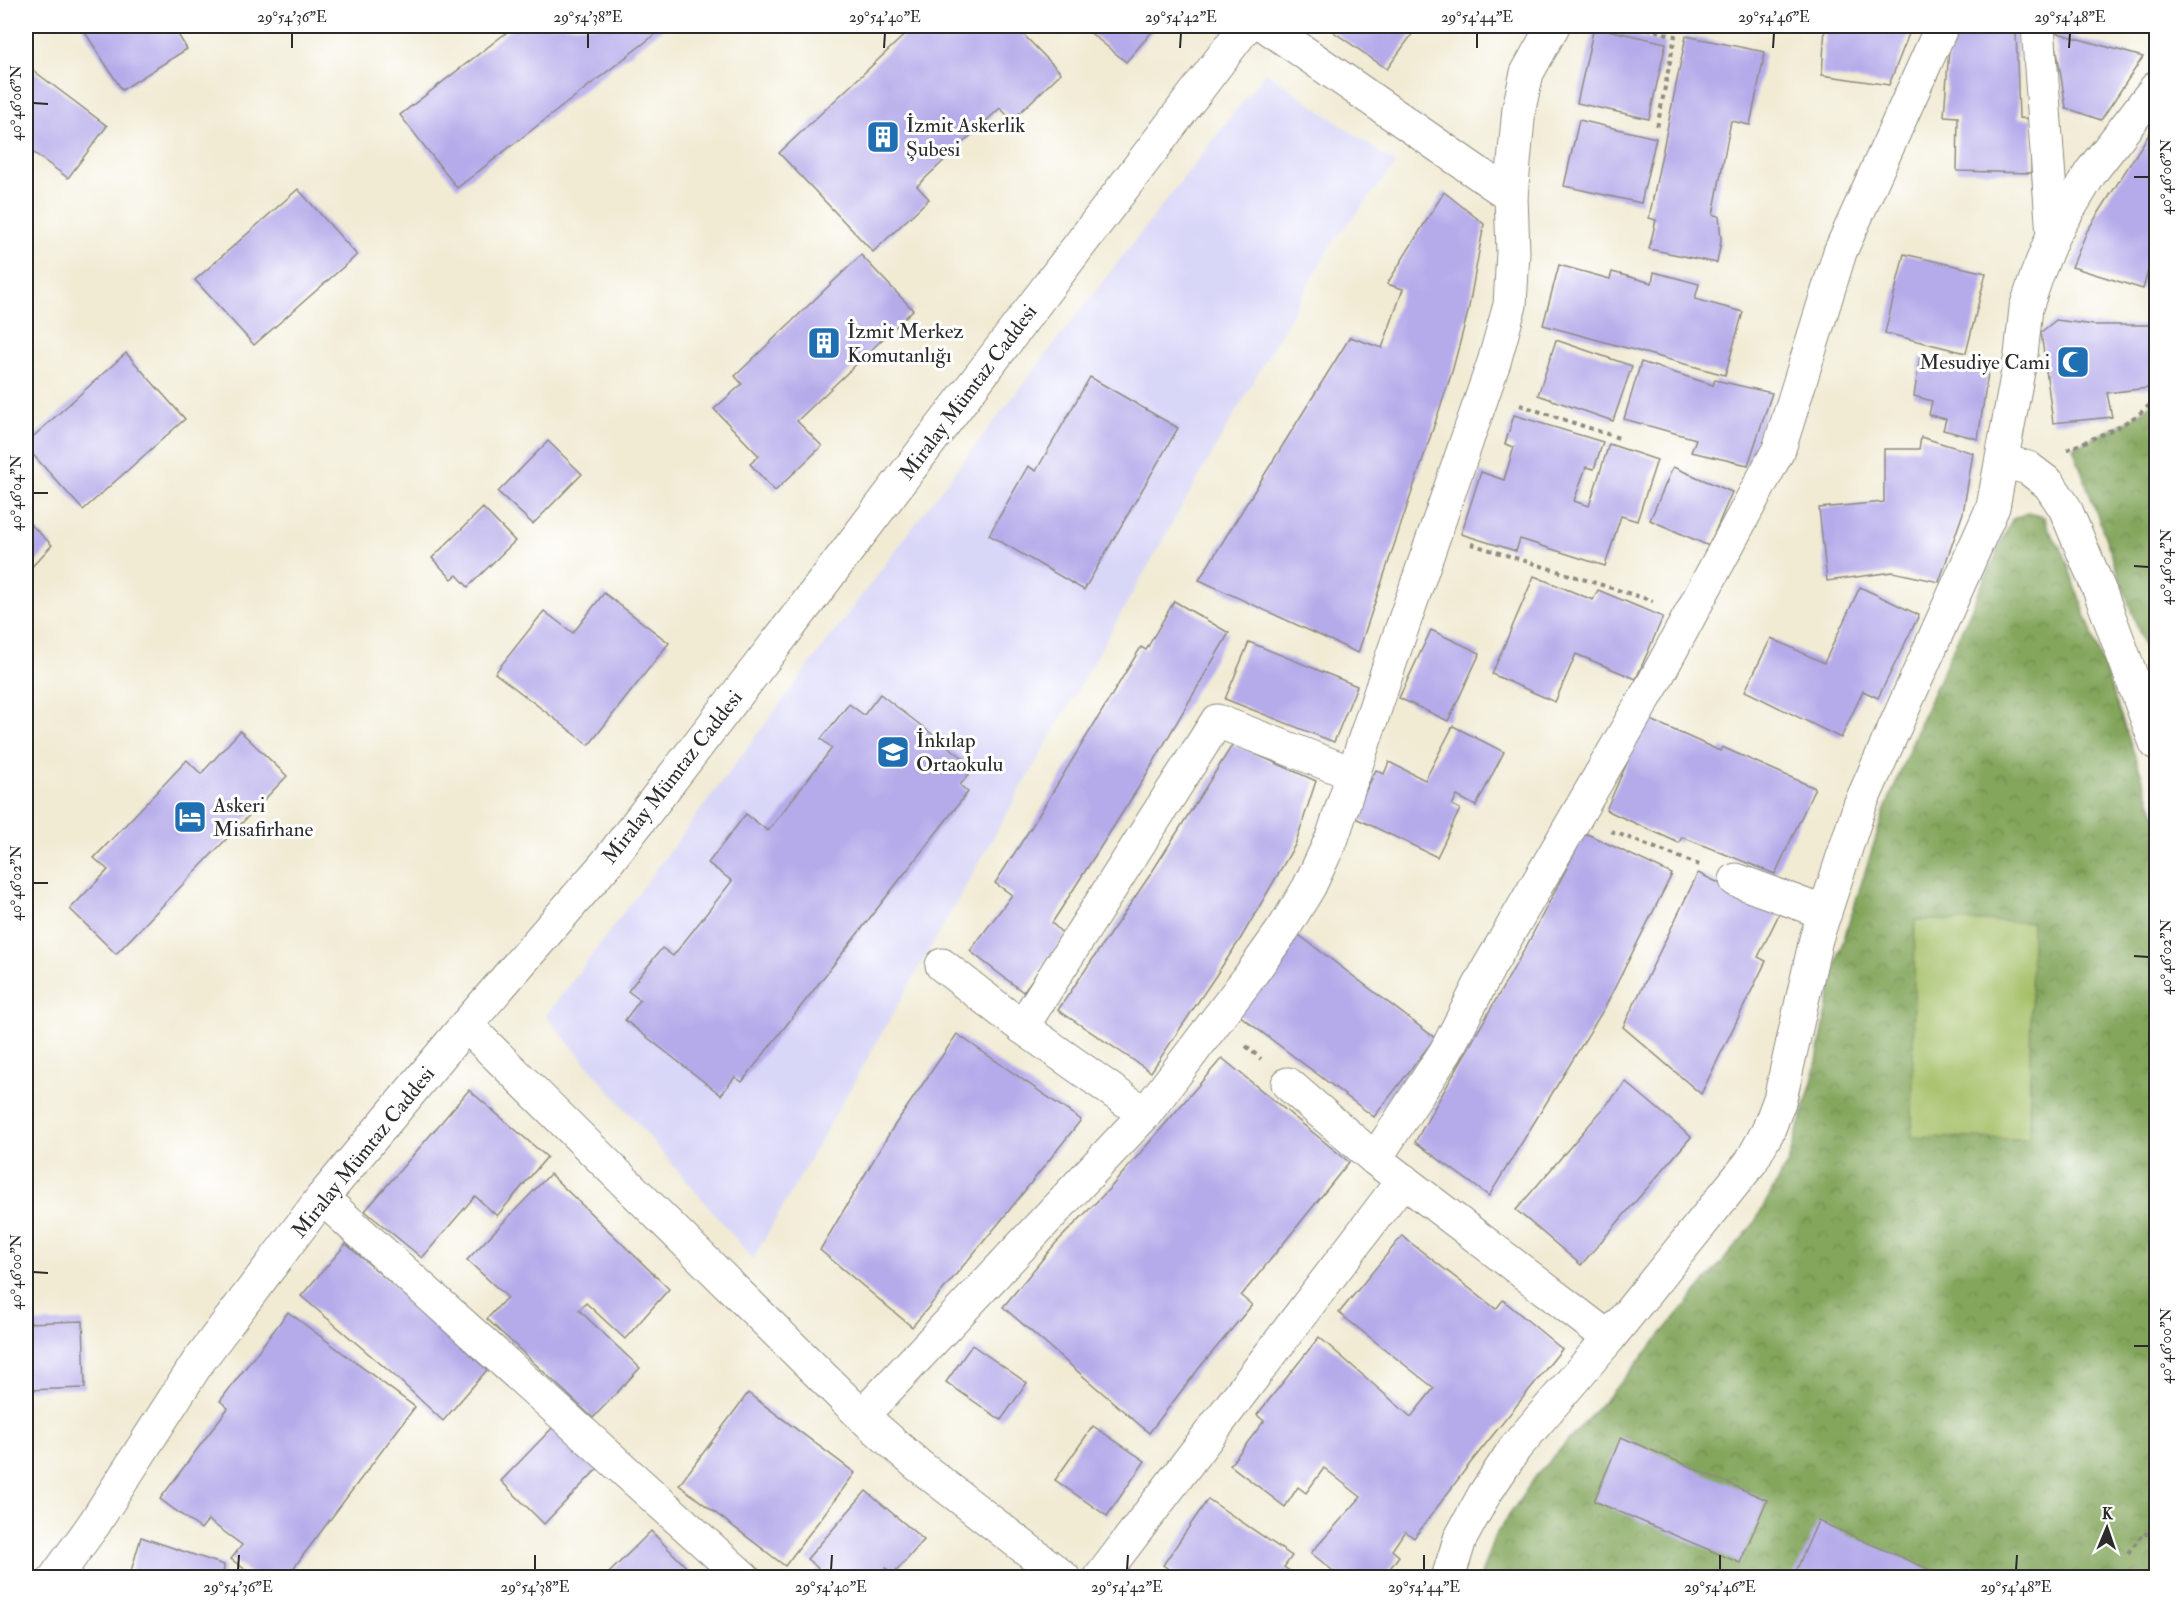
<svg xmlns="http://www.w3.org/2000/svg" width="2182" height="1603" viewBox="0 0 2182 1603" font-family="'IM FELL Double Pica',serif">
<style>
.built{fill:#d9d7f8}
.forest{fill:url(#forest-crowns);stroke:#576843;stroke-width:1.5}
.garden{fill:#a4bf66;stroke:#687548;stroke-width:1.5}
.building{fill:#b5abea}
.lines{fill:none;stroke-linecap:round;stroke-linejoin:round}
.minor-casing{stroke:#8e8b80;stroke-width:35}
.major-casing{stroke:#8e8b80;stroke-width:35}
.highway-casing{stroke:#8e8b80;stroke-width:35}
.path{stroke:#8e8b80;stroke-width:4;stroke-dasharray:4.5 4.5;stroke-linecap:butt}
.minor{stroke:#fff;stroke-width:33}
.major{stroke:#fff;stroke-width:33}
.highway{stroke:#fff;stroke-width:33}
.ticks{fill:none;stroke:#2b2b2b;stroke-width:2}
.labels{text-anchor:middle;stroke-width:6;stroke-linejoin:round;paint-order:stroke}
.poi-label{font-size:21px;fill:#2b2b2b;stroke:#fff;text-anchor:start}
.street-label{font-size:21px;fill:#2b2b2b;stroke:#fff}
.neatline{fill:none;stroke:#2b2b2b;stroke-width:2}
.ticks-label{font-size:15px;text-anchor:middle;fill:#2b2b2b}
</style>
<defs>
<pattern id="forest-crowns" width="20" height="18" patternUnits="userSpaceOnUse" patternTransform="scale(1.5)"><rect width="20" height="18" fill="#83a65b"/><path d="M2 6a3 3 0 1 1 6 0M12 15a3 3 0 1 1 6 0" fill="none" stroke="#6b874b"/></pattern>
</defs>
<rect width="100%" height="100%" fill="#fff"/>
<filter id="ink" filterUnits="userSpaceOnUse"><feTurbulence type="fractalNoise" baseFrequency=".0167" numOctaves="2"/><feDisplacementMap in="SourceGraphic" scale="12" xChannelSelector="R" yChannelSelector="G"/><feConvolveMatrix kernelMatrix="1 2 1 2 8 2 1 2 1" color-interpolation-filters="sRGB"/></filter>
<filter id="wash" filterUnits="userSpaceOnUse"><feTurbulence type="fractalNoise" baseFrequency=".008" numOctaves="4" result="noise"/><feDisplacementMap in="SourceGraphic" scale="24" xChannelSelector="R" yChannelSelector="G"/><feGaussianBlur stdDeviation="1.35" result="paint"/><feColorMatrix in="noise" values="0 0 0 0 0 0 0 0 0 0 0 0 0 0 0 0 0 1.4 0 .05"/><feComposite in="paint" operator="in"/></filter>
<g filter="url(#wash)">
<rect width="100%" height="100%" fill="#f1ebd4"/>
<path class="built" d="M1266,72L1396,164L1331,245L753,1259L546,1016L943,487Z"/>
<g class="forest">
<path d="M2156,398V680L2073,447C2101,434 2136,422 2156,398Z"/>
<path d="M2027,513L2044,517L2050,532L2063,551L2156,816V1577L1480,1578L1494,1537L1536,1476L1623,1380L1753,1225L1788,1162L1814,1075L1838,957L1884,812L1923,715L2012,519Z"/>
</g>
<path class="garden" d="M1915,920L2032,922L2029,1139L1912,1137Z"/>
<g id="blocks">
<g class="building">
<path d="M81,26H173L187,49L122,90Z"/>
<path d="M515,26H666L457,188L400,115Z"/>
<path d="M914,26H1015L1061,73L1012,120L1000,108L917,186L929,199L873,252L779,153Z"/>
<path d="M1082,26H1157L1126,62Z"/>
<path d="M1325,26H1418L1387,69Z"/>
<path d="M1825,26H1912L1889,85L1822,75Z"/>
<path d="M1962,26H2011L2016,32L2019,118L2032,119L2031,173L1957,171L1958,117L1944,116L1949,49L1955,30Z"/>
<path d="M1594,27L1666,43L1649,119L1577,103Z"/>
<path d="M2054,32L2143,57L2101,120L2066,108Z"/>
<path d="M1686,36L1765,52L1750,125L1731,121L1713,215L1719,216L1721,241L1717,263L1649,249L1656,220L1649,218Z"/>
<path d="M26,65L107,126L68,178L26,147Z"/>
<path d="M1579,120L1656,138L1641,203L1564,186Z"/>
<path d="M2155,125L2156,247H2155L2143,289L2072,267L2087,231Z"/>
<path d="M298,189L357,255L254,345L195,280Z"/>
<path d="M1444,192L1484,224L1468,312L1452,372L1358,653L1199,580L1350,337L1382,348L1403,289L1387,284Z"/>
<path d="M1904,254L1986,273L1966,353L1885,333Z"/>
<path d="M861,255L913,310L797,421L822,446L775,491L750,464L759,456L714,409L742,384L735,376Z"/>
<path d="M1559,265L1610,279L1612,272L1652,283L1654,272L1699,284L1695,299L1743,312L1725,375L1543,325Z"/>
<path d="M2056,320L2094,325H2156V387L2107,393L2112,417L2053,423L2041,332Z"/>
<path d="M1556,340L1632,366L1613,421L1538,395Z"/>
<path d="M126,353L185,419L83,510L26,447V443Z"/>
<path d="M1920,357L1988,373L1978,439L1943,430L1946,419L1929,415L1932,401L1914,396Z"/>
<path d="M1641,362L1713,385L1715,380L1772,393L1748,465L1691,452L1696,439L1624,419Z"/>
<path d="M1090,377L1178,428L1084,590L989,535L1028,466L1036,471Z"/>
<path d="M1514,415L1603,442L1594,469L1586,467L1574,501L1589,506L1609,444L1657,460L1637,521L1621,516L1605,566L1520,539L1516,551L1461,534L1481,472L1504,480L1514,447L1505,444Z"/>
<path d="M1921,437L1973,453L1963,513L1939,582L1893,572L1827,581L1819,508L1884,502V449H1919Z"/>
<path d="M548,441L582,474L533,524L498,492Z"/>
<path d="M1673,467L1732,492L1709,546L1650,520Z"/>
<path d="M483,508L515,541L468,587L457,575L452,579L432,558Z"/>
<path d="M26,520L52,545L26,573Z"/>
<path d="M1534,576L1593,600L1598,590L1663,617L1636,679L1576,654L1555,702L1492,674Z"/>
<path d="M1860,587L1919,615L1878,698L1863,691L1841,738L1745,691L1771,638L1824,663Z"/>
<path d="M604,593L669,643L589,745L495,673L544,611L573,633Z"/>
<path d="M1174,601L1229,633L1142,782L1052,923L1065,936L1023,992L970,951L1012,895L995,883L1032,826L1141,647L1146,650Z"/>
<path d="M1431,630L1480,653L1448,721L1399,698Z"/>
<path d="M1249,642L1357,686L1334,742L1225,699Z"/>
<path d="M880,694L975,767L960,785L968,792L742,1082L735,1077L721,1095L625,1020L640,1000L628,991L662,948L673,956L732,881L708,863L746,814L768,831L832,748L821,739L849,704L864,715Z"/>
<path d="M1647,718L1720,751L1722,747L1815,788L1775,874L1682,837L1679,843L1606,810Z"/>
<path d="M1453,726L1504,752L1476,806L1457,796L1452,805L1460,809L1437,857L1353,817L1376,770L1384,774L1389,762L1425,780Z"/>
<path d="M240,731L287,776L116,954L70,909L108,870L94,858L187,760L201,774Z"/>
<path d="M1233,744L1316,781L1295,845L1241,938L1151,1072L1058,1010L1150,875Z"/>
<path d="M1585,833L1672,874L1604,1009L1489,1196L1415,1142L1527,945Z"/>
<path d="M1698,873L1780,912L1758,957L1766,961L1701,1094L1623,1027Z"/>
<path d="M1299,935L1435,1038L1374,1117L1239,1015Z"/>
<path d="M957,1034L1081,1120L999,1223L912,1327L820,1250L892,1129Z"/>
<path d="M1222,1058L1349,1162L1241,1296L1252,1305L1200,1367L1149,1433L1003,1307L1055,1244L1110,1188Z"/>
<path d="M1626,1082L1691,1137L1581,1265L1516,1210Z"/>
<path d="M469,1090L547,1157L497,1216L475,1196L422,1258L365,1211Z"/>
<path d="M550,1174L669,1289L625,1339L586,1303L579,1310L640,1368L593,1418L487,1319L507,1297L467,1260Z"/>
<path d="M1402,1236L1496,1309L1503,1300L1562,1349L1468,1466L1414,1538L1405,1531L1392,1550L1399,1556L1383,1578H1342L1311,1553L1361,1497L1324,1468L1306,1493L1298,1487L1285,1507L1230,1465L1264,1421L1257,1415L1319,1337L1411,1417L1434,1388L1339,1313Z"/>
<path d="M346,1244L441,1326L487,1370L443,1421L396,1377L301,1296Z"/>
<path d="M288,1312L415,1407L286,1578H257L231,1559L242,1545L208,1520L201,1529L160,1499L228,1408L220,1401Z"/>
<path d="M83,1321L85,1388L26,1390V1323Z"/>
<path d="M972,1345L1027,1383L1001,1420L946,1382Z"/>
<path d="M748,1393L855,1473L785,1566L679,1485Z"/>
<path d="M555,1425L599,1467L544,1524L501,1481Z"/>
<path d="M1093,1426L1145,1461L1107,1516L1055,1480Z"/>
<path d="M1621,1437L1767,1500L1740,1563L1594,1501Z"/>
<path d="M866,1491L924,1540L893,1575L886,1568L879,1578H875L869,1573L865,1578H810L818,1568L807,1559Z"/>
<path d="M1208,1499L1292,1556L1284,1567L1300,1578H1181L1163,1565Z"/>
<path d="M1818,1521L1949,1578H1793Z"/>
<path d="M651,1531L697,1578H604Z"/>
<path d="M141,1537L224,1565L223,1578H129Z"/>
</g>
</g>
</g>
<g filter="url(#ink)">
<use href="#blocks" fill-opacity="0" stroke="#8e8b80" stroke-width="1.5"/>
<g class="lines">
<defs>
<g id="minor">
<path d="M2038,26L2053,235"/>
<path d="M1511,196L1519,108L1527,73L1553,26"/>
<path d="M2003,461L2028,468L2049,484L2065,508L2100,592L2156,743"/>
<path d="M1736,880L1825,913"/>
<path d="M942,965L1022,1027L1145,1114"/>
<path d="M1022,1027L1217,721L1354,774"/>
<path d="M1288,1084L1375,1159L1609,1338"/>
<path d="M1375,1159L1446,1051L1489,967L1653,684L1779,449L1840,252L1942,26"/>
<path d="M322,1198L744,1578"/>
<path d="M862,1416L1145,1114L1247,980L1284,928L1309,887L1332,838L1392,657L1494,362L1510,305L1513,252L1511,196L1266,26"/>
<path d="M1100,1578L1403,1180"/>
</g>
<g id="major">
<path d="M466,1025L862,1416L918,1465L1064,1578"/>
<path d="M94,1524L198,1362L322,1198L466,1025L605,865L806,605L1246,26"/>
<path d="M1448,1578L1460,1539L1484,1495L1515,1448L1609,1338L1751,1162L1768,1131L1780,1099L1816,939L1860,805L1993,507L2021,355L2026,308L2037,275L2053,235L2091,172L2156,88"/>
</g>
<path id="highway" d="M55,1578L94,1524"/>
</defs>
<use href="#minor" class="minor-casing"/>
<use href="#major" class="major-casing"/>
<use href="#highway" class="highway-casing"/>
<g class="path">
<path d="M1638,26L1675,36L1657,128"/>
<path d="M1520,405L1622,439"/>
<path d="M2067,450C2096,436 2135,424 2156,398"/>
<path d="M1471,544L1653,601"/>
<path d="M1611,831L1702,866"/>
<path d="M1246,1046L1261,1059"/>
<path d="M2128,1553L2144,1532L2156,1542"/>
</g>
<use href="#minor" class="minor"/>
<use href="#major" class="major"/>
<use href="#highway" class="highway"/>
</g>
</g>
<path class="ticks" d="M292,48V33M588,48V33M884,48L885,33M1180,48L1181,33M1477,48V33M1773,48L1774,33M2069,48L2070,33M33,103L48,104M2134,177H2149M33,493H48M2134,566L2149,567M33,883H48M2134,956L2149,957M33,1272L48,1273M2134,1346H2149M238,1570L239,1555M535,1570V1555M831,1570L832,1555M1127,1570L1128,1555M1424,1570V1555M1720,1570V1555M2016,1570L2017,1555"/>
<defs>
<symbol id="building-square" viewBox="-11 -11 22 22"><rect x="-9" y="-9" width="18" height="18" rx="4" fill="#1f6fb2" stroke="#fff"/><path d="M-4-6H4V6H1V3H-1V6H-4ZM-2.5-4.3h1.7v1.8h-1.7ZM.8-4.3h1.7v1.8H.8ZM-2.5-1h1.7V.8h-1.7ZM.8-1h1.7V.8H.8Z" fill="#fff"/></symbol>
<symbol id="mosque-square" viewBox="-11 -11 22 22"><rect x="-9" y="-9" width="18" height="18" rx="4" fill="#1f6fb2" stroke="#fff"/><path d="M3.5-4.9A6 6 0 1 0 3.5 4.9A5 5 0 1 1 3.5-4.9Z" fill="#fff"/></symbol>
<symbol id="school-square" viewBox="-11 -11 22 22"><rect x="-9" y="-9" width="18" height="18" rx="4" fill="#1f6fb2" stroke="#fff"/><path d="M0-5L7-2L0 1L-7-2ZM-4 1L0 2.5L4 1V4Q0 6-4 4Z" fill="#fff"/></symbol>
<symbol id="hotel-square" viewBox="-11 -11 22 22"><rect x="-9" y="-9" width="18" height="18" rx="4" fill="#1f6fb2" stroke="#fff"/><path d="M-6-4.5h1.5V1H6V5H4.5V3h-9V5H-6ZM-4 0a1.8 1.8 0 1 1 3.6 0ZM.5 0V-2.5h3Q6-2.5 6 0Z" fill="#fff"/></symbol>
</defs>
<g fill-rule="evenodd">
<use href="#building-square" x="864" y="118" width="38" height="38"/>
<use href="#building-square" x="805" y="324" width="38" height="38"/>
<use href="#mosque-square" x="2054" y="343" width="38" height="38"/>
<use href="#school-square" x="874" y="733" width="38" height="38"/>
<use href="#hotel-square" x="171" y="798" width="38" height="38"/>
</g>
<g class="labels">
<g class="poi-label">
<text x="906" y="132">İzmit Askerlik<tspan x="906" dy="24">Şubesi</tspan></text>
<text x="847" y="338">İzmit Merkez<tspan x="847" dy="24">Komutanlığı</tspan></text>
<text x="2050" y="369" text-anchor="end">Mesudiye Cami</text>
<text x="916" y="747">İnkılap<tspan x="916" dy="24">Ortaokulu</tspan></text>
<text x="213" y="812">Askeri<tspan x="213" dy="24">Misafirhane</tspan></text>
</g>
<g class="street-label">
<text transform="translate(968 392) rotate(-53)" y="7">Miralay Mümtaz Caddesi</text>
<text transform="translate(672 777) rotate(-52)" y="7">Miralay Mümtaz Caddesi</text>
<text transform="translate(363 1152) rotate(-51)" y="7">Miralay Mümtaz Caddesi</text>
</g>
</g>
<rect width="2182" height="1603" fill="none" stroke="#fff" stroke-width="66"/>
<g transform="translate(2107 1528) rotate(2)" stroke="#ffffff" stroke-width="4.5" paint-order="stroke">
<path d="M0-4.5L10 22L0 15L-10 22Z" fill="#2b2b2b"/>
<text y="-9" font-size="16" font-weight="bold" text-anchor="middle" fill="#2b2b2b">K</text>
</g>
<rect x="33" y="33" width="2116" height="1537" class="neatline"/>
<g class="ticks-label">
<text x="292" y="22">29°54'36"E</text>
<text x="588" y="22">29°54'38"E</text>
<text x="885" y="22">29°54'40"E</text>
<text x="1181" y="22">29°54'42"E</text>
<text x="1477" y="22">29°54'44"E</text>
<text x="1774" y="22">29°54'46"E</text>
<text x="2070" y="22">29°54'48"E</text>
<text transform="translate(16 103) rotate(-90)" y="5">40°46'06"N</text>
<text transform="translate(2166 177) rotate(-90)" y="5">40°46'06"N</text>
<text transform="translate(16 493) rotate(-90)" y="5">40°46'04"N</text>
<text transform="translate(2166 567) rotate(-90)" y="5">40°46'04"N</text>
<text transform="translate(16 883) rotate(-90)" y="5">40°46'02"N</text>
<text transform="translate(2166 957) rotate(-90)" y="5">40°46'02"N</text>
<text transform="translate(16 1272) rotate(-90)" y="5">40°46'00"N</text>
<text transform="translate(2166 1346) rotate(-90)" y="5">40°46'00"N</text>
<text x="238" y="1592">29°54'36"E</text>
<text x="535" y="1592">29°54'38"E</text>
<text x="831" y="1592">29°54'40"E</text>
<text x="1127" y="1592">29°54'42"E</text>
<text x="1424" y="1592">29°54'44"E</text>
<text x="1720" y="1592">29°54'46"E</text>
<text x="2016" y="1592">29°54'48"E</text>
</g>
</svg>
